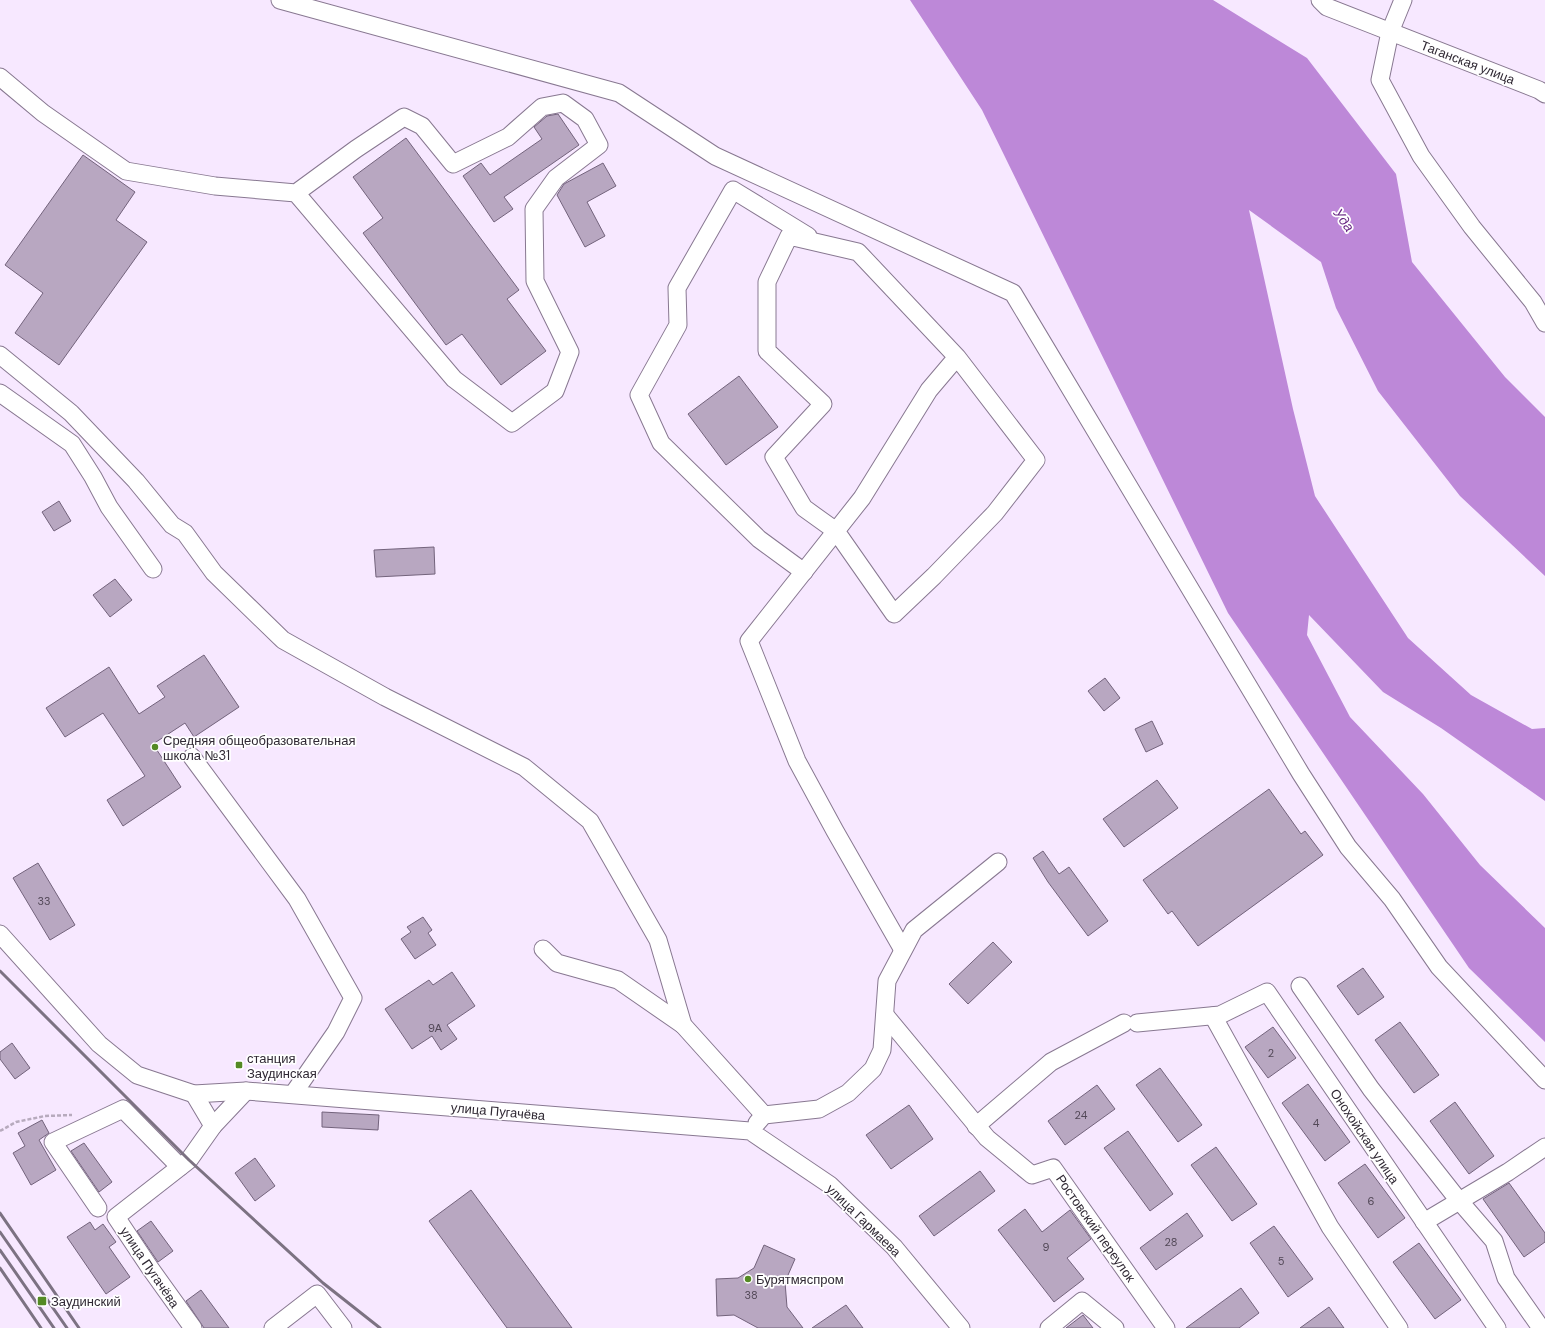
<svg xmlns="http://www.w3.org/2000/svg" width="1545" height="1328" viewBox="0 0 1545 1328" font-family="'DM Sans',sans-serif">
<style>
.water{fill:#bd88d8}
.building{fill:#b8a7c1;stroke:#73637c}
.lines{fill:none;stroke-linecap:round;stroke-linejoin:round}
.minor-casing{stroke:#887891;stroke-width:19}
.path{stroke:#b7aabd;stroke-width:2.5;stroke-dasharray:4 2;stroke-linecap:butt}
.minor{stroke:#fff;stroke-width:17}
.rail{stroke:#7c7282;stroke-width:3}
.poi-dot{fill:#548a24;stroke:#fff;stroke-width:1.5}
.labels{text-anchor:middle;stroke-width:3.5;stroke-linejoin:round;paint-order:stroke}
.number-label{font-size:11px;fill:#524857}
.street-label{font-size:13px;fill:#302934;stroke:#fff}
.poi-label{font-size:13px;fill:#302934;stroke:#fff;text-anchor:start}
.water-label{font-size:14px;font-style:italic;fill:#652381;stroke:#fff}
</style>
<rect width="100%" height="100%" fill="#f7e8ff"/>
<path class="water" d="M910,0H1213L1307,58L1396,174L1412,262L1505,377L1545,417V576L1460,496L1378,391L1336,308L1321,262L1249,210L1293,409L1315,496L1408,638L1471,695L1532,729L1545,728V801L1441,728L1383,692L1309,615L1307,635L1350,717L1423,794L1480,865L1545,928V1042L1469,968L1228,613L982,110Z"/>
<g class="building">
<path d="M558,114L579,145L504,197L513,209L494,222L463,176L481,163L490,175L542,139L534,127L547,116Z"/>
<path d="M406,138L519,290L507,299L546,351L501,385L462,334L446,345L363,233L383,218L353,177Z"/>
<path d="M83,155L135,192L116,220L147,242L59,365L15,333L43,293L5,265Z"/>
<path d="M603,163L616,186L587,202L605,236L585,247L557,195L564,184Z"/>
<path d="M739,376L778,427L726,465L688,414Z"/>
<path d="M59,501L71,521L54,531L42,512Z"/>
<path d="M434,547L435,574L376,577L374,550Z"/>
<path d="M115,579L132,600L110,617L93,595Z"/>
<path d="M204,655L239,707L194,737L185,723L153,744L181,787L123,826L107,800L145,776L103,713L65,737L46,708L109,667L139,714L165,697L157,686Z"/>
<path d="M1105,678L1120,698L1104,711L1088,691Z"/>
<path d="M1152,721L1163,744L1146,752L1135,729Z"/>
<path d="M1157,780L1178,808L1124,847L1103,819Z"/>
<path d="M1269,789L1301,834L1305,831L1323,855L1198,946L1172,911L1168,914L1143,880Z"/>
<path d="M1043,851L1059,874L1069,867L1108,921L1088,936L1048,882L1033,858Z"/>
<path d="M38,863L75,925L50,940L13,878Z"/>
<path d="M423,917L432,930L428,933L436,945L415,959L401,939L411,932L407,927Z"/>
<path d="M993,942L1012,962L968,1004L949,984Z"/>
<path d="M1363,968L1384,997L1358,1015L1337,986Z"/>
<path d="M452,972L475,1006L447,1025L457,1039L441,1050L432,1036L412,1049L385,1009L429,980L433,985Z"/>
<path d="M1400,1022L1439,1075L1414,1093L1375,1040Z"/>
<path d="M1273,1027L1296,1058L1268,1078L1245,1047Z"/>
<path d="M12,1043L30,1068L15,1079L0,1059V1052Z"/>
<path d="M1160,1068L1202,1125L1178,1142L1136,1085Z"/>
<path d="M1308,1084L1350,1142L1325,1161L1282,1103Z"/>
<path d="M1097,1085L1115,1109L1065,1145L1048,1121Z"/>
<path d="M1455,1102L1494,1156L1469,1174L1430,1121Z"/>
<path d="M909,1105L933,1139L891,1169L866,1135Z"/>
<path d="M322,1112L379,1115L378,1130L322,1127Z"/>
<path d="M42,1120L49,1133L39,1140L56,1170L31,1185L13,1153L25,1146L18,1133Z"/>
<path d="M1128,1131L1173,1194L1150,1211L1104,1148Z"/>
<path d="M84,1143L112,1182L99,1192L71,1151Z"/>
<path d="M1216,1147L1257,1204L1232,1221L1191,1165Z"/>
<path d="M255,1158L275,1186L255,1201L235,1173Z"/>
<path d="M1365,1164L1405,1218L1378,1238L1338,1183Z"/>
<path d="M980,1171L995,1191L934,1236L919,1216Z"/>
<path d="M1509,1183L1545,1233V1242L1524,1257L1483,1199Z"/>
<path d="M471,1190L572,1328H507L429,1221Z"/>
<path d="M1025,1209L1042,1232L1070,1210L1091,1239L1067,1258L1084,1279L1054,1302L998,1230Z"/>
<path d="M1187,1213L1203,1236L1156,1270L1140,1248Z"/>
<path d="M151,1221L173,1251L158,1262L137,1231Z"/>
<path d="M90,1222L95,1230L103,1224L116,1242L109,1247L130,1277L106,1294L67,1237Z"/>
<path d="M1274,1226L1313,1279L1288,1297L1250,1243Z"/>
<path d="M1419,1243L1461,1300L1435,1319L1393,1262Z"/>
<path d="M764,1245L795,1259L785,1282L787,1307L803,1328H758L734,1315L717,1316L716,1279L738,1278L754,1268Z"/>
<path d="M1241,1288L1259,1313L1239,1328H1186Z"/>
<path d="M201,1290L229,1328H204L186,1301Z"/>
<path d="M846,1305L863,1328H812Z"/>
<path d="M1329,1307L1344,1328H1300Z"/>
<path d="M1083,1315L1093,1328H1066Z"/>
</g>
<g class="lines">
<defs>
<g id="minor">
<path d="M280,0L619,93L715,156L1013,293L1301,774L1348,847L1392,899L1439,967L1545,1080"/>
<path d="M1320,0L1327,7L1539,90L1545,94"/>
<path d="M1403,0L1390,32L1380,80L1421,156L1472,227L1533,302L1545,323"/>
<path d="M0,77L43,113L126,171L215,186L296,193L356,149L404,117L422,126L453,164L508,137L542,107L563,103L585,119L599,145L556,178L534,209L535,281L570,352L555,391L512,423L454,379L296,193"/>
<path d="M0,355L71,413L136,481L172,525L185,533L214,573L283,640L385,697L524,767L590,821L658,940L683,1025L764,1115"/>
<path d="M0,393L72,444L93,477L109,507L153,569"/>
<path d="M804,572L759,539L661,443L639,395L678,325L677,288L733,190L808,236"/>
<path d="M192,757L297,899L353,998L336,1032L293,1094"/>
<path d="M0,934L99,1044L137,1075L194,1094L246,1091L750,1131L830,1185L894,1247L961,1328"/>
<path d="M543,949L557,963L618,980L683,1025"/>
<path d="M903,950L835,831L797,761L749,641L862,498L929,390L957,357L858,252L789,236L767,282V351L823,404L774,457L804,508L836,531L894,614L934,576L995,513L1036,460L957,357"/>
<path d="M1300,986L1371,1089L1456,1197L1494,1241L1506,1278L1541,1328"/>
<path d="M885,1015L987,1138L1032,1175L1053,1168L1166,1328"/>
<path d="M1213,1016L1330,1227L1399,1328"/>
<path d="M1137,1023L1220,1015L1267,992L1497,1328"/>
<path d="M757,1123L764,1115L819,1109L848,1093L873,1069L882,1050L887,981L914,930L998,862"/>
<path d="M213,1126L246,1091"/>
<path d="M976,1126L1051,1062L1124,1023"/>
<path d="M98,1208L53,1142L123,1109L180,1167"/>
<path d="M1424,1222L1508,1172L1545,1147"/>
<path d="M193,1328L150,1268L116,1217L189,1160L213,1126L194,1094"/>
<path d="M273,1328L317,1294L343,1328"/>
<path d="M1049,1328L1082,1301L1115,1328"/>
</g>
</defs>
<use href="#minor" class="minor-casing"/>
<path class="path" d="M0,1131L16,1122L45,1116L72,1115"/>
<use href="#minor" class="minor"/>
<g class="rail">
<path d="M0,971L189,1160L323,1283L380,1328"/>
<path d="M0,1213L79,1328"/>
<path d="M0,1232L67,1328"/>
<path d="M0,1250L54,1328"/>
<path d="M0,1268L41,1328"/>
</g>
</g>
<g class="poi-dot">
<circle cx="155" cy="747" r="4"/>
<rect x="235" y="1061" width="8" height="8" rx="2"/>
<circle cx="748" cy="1279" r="4"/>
<rect x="37" y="1296" width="10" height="10" rx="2"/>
</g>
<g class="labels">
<g class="number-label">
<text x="44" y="905">33</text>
<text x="435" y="1032">9А</text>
<text x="1271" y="1057">2</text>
<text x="1081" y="1119">24</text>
<text x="1316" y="1127">4</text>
<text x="1371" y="1205">6</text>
<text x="1171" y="1246">28</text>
<text x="1046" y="1251">9</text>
<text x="1281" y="1265">5</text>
<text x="751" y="1299">38</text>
</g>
<g class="street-label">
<text transform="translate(1468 62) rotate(21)" y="5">Таганская улица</text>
<text transform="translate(498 1111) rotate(5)" y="5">улица Пугачёва</text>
<text transform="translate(1365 1136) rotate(56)" y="5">Онохойская улица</text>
<text transform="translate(864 1220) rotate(44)" y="5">улица Гармаева</text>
<text transform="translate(1096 1228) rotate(55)" y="5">Ростовский переулок</text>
<text transform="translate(150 1267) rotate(56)" y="5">улица Пугачёва</text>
</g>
<g class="poi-label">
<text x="163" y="745">Средняя общеобразовательная<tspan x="163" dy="15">школа №31</tspan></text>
<text x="247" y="1063">станция<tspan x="247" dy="15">Заудинская</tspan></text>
<text x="756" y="1284">Бурятмяспром</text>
<text x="51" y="1306">Заудинский</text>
</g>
<g class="water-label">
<text transform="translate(1344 220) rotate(54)" y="5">Уда</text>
</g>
</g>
</svg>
